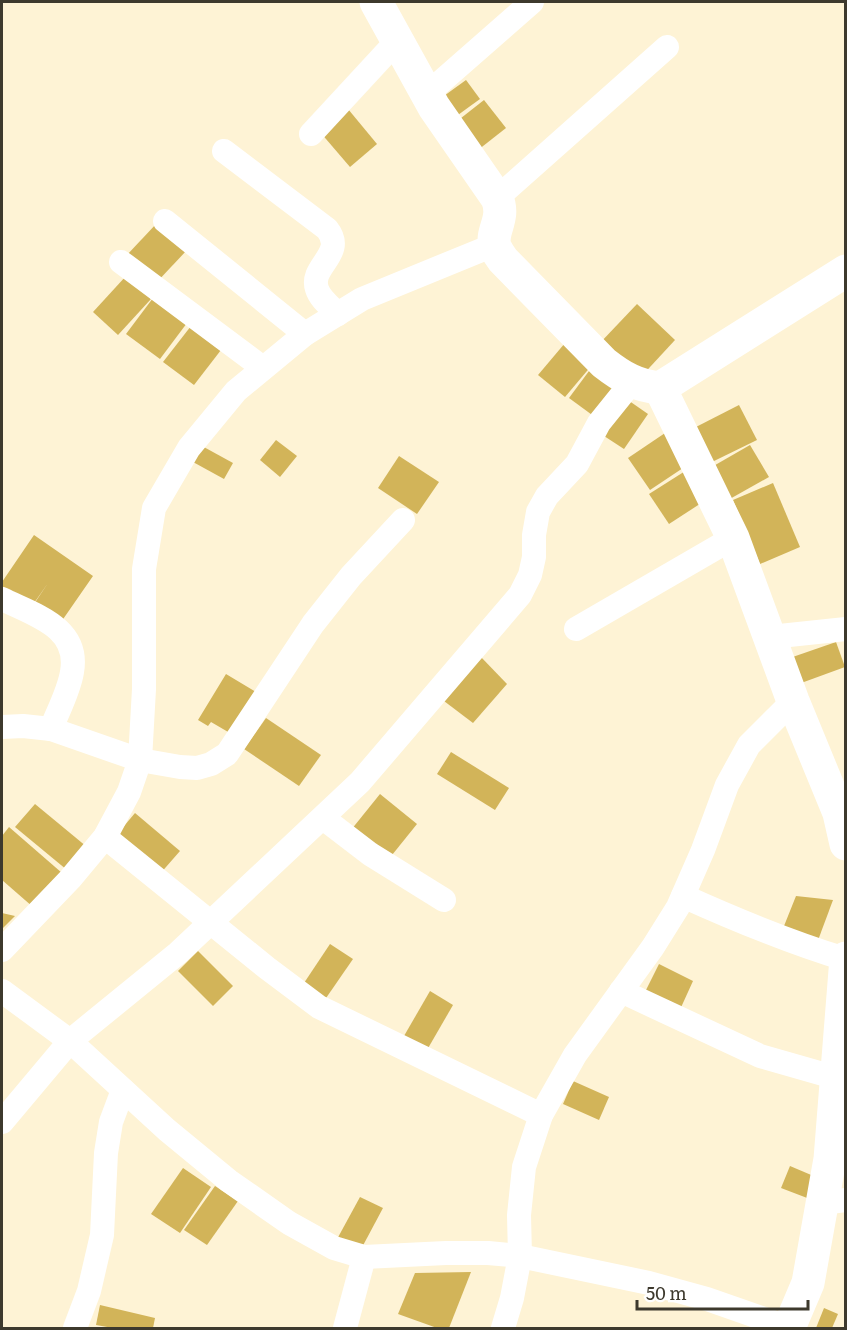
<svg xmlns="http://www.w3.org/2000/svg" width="847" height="1330" viewBox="0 0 847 1330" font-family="Literata,serif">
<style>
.building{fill:#d2b459}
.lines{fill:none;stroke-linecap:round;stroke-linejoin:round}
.street{stroke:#fff;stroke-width:24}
.secondary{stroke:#fff;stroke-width:33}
</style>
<rect width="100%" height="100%" fill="#fef3d5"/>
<g class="building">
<path d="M466,80L480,99L451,120L437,101Z"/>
<path d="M484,100L506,128L478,150L456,122Z"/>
<path d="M348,109L377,144L350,167L320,132Z"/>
<path d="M157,223L187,250L156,283L126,256Z"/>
<path d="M126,276L151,299L118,335L93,312Z"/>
<path d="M153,298L187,323L160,359L126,334Z"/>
<path d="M637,304L675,340L638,380L599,344Z"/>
<path d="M191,326L221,350L194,385L163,362Z"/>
<path d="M565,343L592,365L565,397L538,375Z"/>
<path d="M592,367L621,388L599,420L569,398Z"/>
<path d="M625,398L648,414L624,449L601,434Z"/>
<path d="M739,405L757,440L712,462L694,428Z"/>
<path d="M671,429L692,462L650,490L628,458Z"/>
<path d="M276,440L297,456L280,477L260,460Z"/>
<path d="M750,445L769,477L728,500L710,468Z"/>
<path d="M202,446L233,463L224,479L193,462Z"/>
<path d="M399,456L439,482L417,514L378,488Z"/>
<path d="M690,468L709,498L669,524L649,494Z"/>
<path d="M773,483L800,547L760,564L733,500Z"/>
<path d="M34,535L93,576L59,625L32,607L48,583L32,606L2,586V582Z"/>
<path d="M836,642L845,667L793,686L784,660Z"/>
<path d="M480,656L507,684L473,723L444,701Z"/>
<path d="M226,674L261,695L235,736L211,722L208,726L198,720Z"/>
<path d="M266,718L321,755L299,786L244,749Z"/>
<path d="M451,752L509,788L495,810L437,774Z"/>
<path d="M380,794L417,824L388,860L351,830Z"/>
<path d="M35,804L87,847L67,870L15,827Z"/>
<path d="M135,813L180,851L159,875L114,838Z"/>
<path d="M9,827L62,873L33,907L2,880V836Z"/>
<path d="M796,896L833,900L817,943L782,931Z"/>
<path d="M2,913L15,916L2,929Z"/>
<path d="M330,944L353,959L324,1001L302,986Z"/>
<path d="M198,951L233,986L213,1006L178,971Z"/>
<path d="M659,964L693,981L678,1014L643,996Z"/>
<path d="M430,991L453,1005L427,1050L404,1036Z"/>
<path d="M573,1081L609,1097L599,1120L563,1104Z"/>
<path d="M790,1166L823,1180L815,1201L781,1188Z"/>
<path d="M183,1168L211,1187L180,1233L151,1214Z"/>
<path d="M215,1186L238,1201L207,1245L184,1230Z"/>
<path d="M360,1197L383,1208L359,1253L336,1241Z"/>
<path d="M471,1272L449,1328H437L398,1314L415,1273Z"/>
<path d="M100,1305L155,1318L153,1328H113L96,1325Z"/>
<path d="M824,1308L838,1314L832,1328H816Z"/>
</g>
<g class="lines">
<g class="street">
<path d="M427,94L532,2"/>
<path d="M311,134L397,41"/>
<path d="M224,151L327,229C347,254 309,266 317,289C320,299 331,307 338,314"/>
<path d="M497,198L667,47"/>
<path d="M165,221L305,334"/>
<path d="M121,262L263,368"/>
<path d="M2,599C34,615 80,627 72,672C69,691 58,711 51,729"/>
<path d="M576,629L733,538"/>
<path d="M770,637L846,629"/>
<path d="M2,727L23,726L51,729L140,760L180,767L197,768L211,764L227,754L313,624L351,576L403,520"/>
<path d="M323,818L370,854L444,900"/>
<path d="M105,837L267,968L319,1007L541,1115"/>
<path d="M683,896C736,920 789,942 845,959"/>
<path d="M2,950L70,879L105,837L129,792L140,760L144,689V569L154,508L189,448L236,391L305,334L362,299L494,245"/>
<path d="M2,991L70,1041L167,1130L229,1181L289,1223L334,1248L364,1257L446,1253H488L520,1256L649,1283L707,1299L790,1328"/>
<path d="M621,991L760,1056L837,1078"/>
<path d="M2,1122L70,1041L178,953L360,782L520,595L530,575L534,557V535L538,512L547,496L577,464L599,423L632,382"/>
<path d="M822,1203L846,1200"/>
<path d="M75,1328L89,1291L102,1235L106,1153L111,1122L123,1090"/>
<path d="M345,1328L364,1257"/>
<path d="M503,1328L512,1298L520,1256L519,1215L524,1167L541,1115L575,1055L653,947L678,907L703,850L727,785L749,745L793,701"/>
</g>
<g class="secondary">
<path d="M376,2L434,107L497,198C506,219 490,231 495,247C497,251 500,256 503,260L604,363C622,377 637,386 660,388"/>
<path d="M846,271L660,388L733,538L793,701L839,813L846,844"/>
<path d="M789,1328L808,1283L830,1159L846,958"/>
</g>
</g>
<rect width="847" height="1330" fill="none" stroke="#3d392d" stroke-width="6"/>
<path d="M637 1300v9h171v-9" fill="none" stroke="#3d392d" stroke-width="3"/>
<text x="646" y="1300" font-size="18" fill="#3d392d" stroke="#ffffff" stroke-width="4.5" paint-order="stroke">50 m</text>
</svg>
